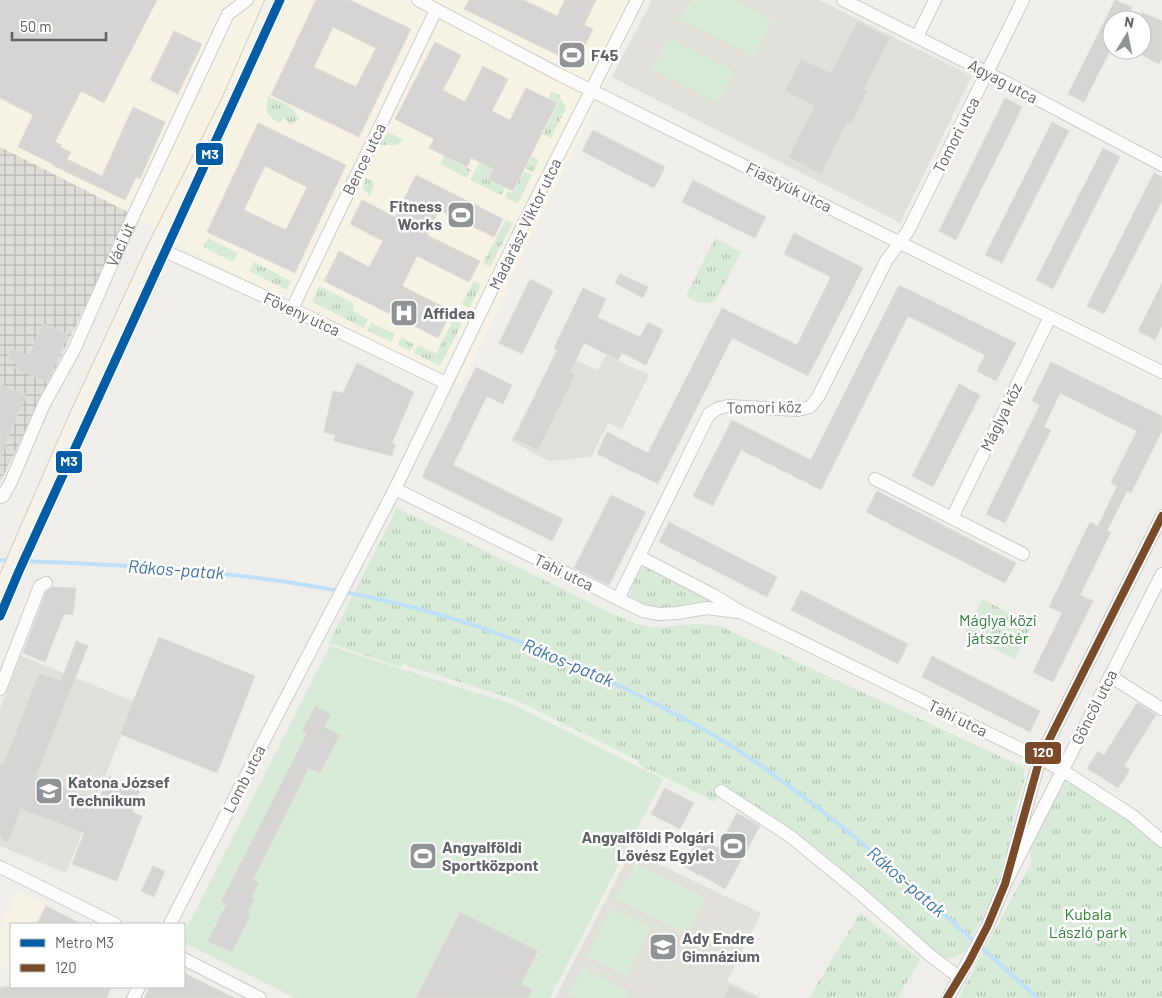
<svg xmlns="http://www.w3.org/2000/svg" width="1162" height="998" viewBox="0 0 1162 998" font-family="Barlow,sans-serif">
<style>
.commercial{fill:#f7f3e4}
.industrial{fill:url(#industrial-grid)}
.education{fill:#e2e0da}
.grass{fill:url(#grass-tufts)}
.pitch{fill:#d8ebd6}
.lines{fill:none;stroke-linecap:round;stroke-linejoin:round}
.stream{stroke:#bfe0f9;stroke-width:4}
.building{fill:#d6d5d3;stroke:#deddd9;fill-rule:evenodd}
.minor-casing{stroke:#cbcccc;stroke-width:14}
.major-casing{stroke:#d7ceb8;stroke-width:18}
.minor{stroke:#fdfcfc;stroke-width:12}
.major{stroke:#f4f2e9;stroke-width:16}
.bus-1-casing{stroke:#fff;stroke-width:11}
.bus-1{stroke:#7a4b2a;stroke-width:8}
.metro-1-casing{stroke:#fff;stroke-width:12}
.metro-1{stroke:#005ca5;stroke-width:9}
.labels{text-anchor:middle;stroke-width:5;stroke-linejoin:round;paint-order:stroke}
.poi-label{font-size:16px;font-weight:bold;fill:#5f6368;stroke:#fff;text-anchor:start}
.street-label{font-size:16px;fill:#5f6368;stroke:#fff}
.park-label{font-size:16px;fill:#348238;stroke:#fff}
.water-label{font-size:18px;font-style:italic;fill:#4174aa;stroke:#fff}
.line-badge{stroke:#fff;stroke-width:2}
.badge-label{font-size:14px;text-anchor:middle;font-weight:bold;fill:#fff}
</style>
<defs>
<pattern id="industrial-grid" width="8" height="8" patternUnits="userSpaceOnUse" patternTransform="scale(1.25)"><rect width="8" height="8" fill="#dfddda"/><path d="M0 4h8M4 0v8" fill="none" stroke="#b8b7b5"/></pattern>
<pattern id="grass-tufts" width="24" height="20" patternUnits="userSpaceOnUse" patternTransform="scale(1.25)"><rect width="24" height="20" fill="#d8ebd6"/><path d="M3 7l-1-3M5 7V3M7 7l1-3M15 17l-1-3M17 17v-4M19 17l1-3" fill="none" stroke="#b2c2b1"/></pattern>
</defs>
<rect width="100%" height="100%" fill="#efeeea"/>
<g class="commercial">
<path d="M0,0H645L461,385L183,248L130,213L0,147Z"/>
<path d="M18,892L45,905L35,924H11V971L0,965V928Z"/>
</g>
<path class="industrial" d="M0,147L130,213L0,483Z"/>
<g class="education">
<path d="M652,0H819L972,76L900,223L612,77Z"/>
<path d="M606,355L649,375L622,429L608,423L591,457L549,461L511,441L552,361L571,358L598,370Z"/>
<path d="M21,656L133,701L119,734L121,736L66,873L0,846V708Z"/>
<path d="M631,851L761,913L727,981L762,998H555Z"/>
</g>
<g class="grass">
<path d="M551,91L559,95L566,108L551,138L543,134L558,103L548,98Z"/>
<path d="M268,96L289,106L300,118L290,125L284,118L279,123C264,114 266,112 268,96Z"/>
<path d="M388,132L404,140L397,145H379Z"/>
<path d="M444,156L471,170L467,178L440,164Z"/>
<path d="M532,156L539,160L533,172L525,168Z"/>
<path d="M479,163L492,169L487,179L505,188L501,195L470,180Z"/>
<path d="M524,171L532,175L518,204L505,197L508,191L513,193Z"/>
<path d="M366,178L372,180L374,184L370,196L362,188Z"/>
<path d="M506,219L513,223L490,267L483,263Z"/>
<path d="M208,238L238,253L233,262L203,247Z"/>
<path d="M715,238L741,252L715,302L700,303L686,296Z"/>
<path d="M254,262L291,281L287,290L249,271Z"/>
<path d="M474,281L481,285L469,308L462,304Z"/>
<path d="M319,286L353,303L354,312L368,319L364,328L312,302Z"/>
<path d="M453,320L462,324L440,366L414,353L418,345L436,354Z"/>
<path d="M371,323L395,334L391,342L367,330Z"/>
<path d="M401,337L414,344L410,351L398,345Z"/>
<path d="M397,508L611,613L636,624L655,628L694,624L720,626L1023,767L1025,778L1015,811L1002,879L965,952L957,956L937,960L861,894L721,791L715,802L638,764L639,761L516,700L403,664L401,667L329,643Z"/>
<path d="M645,566L710,598L708,603L658,609C648,606 638,602 630,596C629,587 637,570 645,566Z"/>
<path d="M982,599L1032,625L1015,659L965,634Z"/>
<path d="M1062,770L1162,841V998H960L963,989L1031,863L1028,837Z"/>
<path d="M860,913L920,959L898,998H809Z"/>
</g>
<g class="pitch">
<path d="M692,0H732L772,20L754,57L681,20Z"/>
<path d="M668,38L734,71L718,103L652,70Z"/>
<path d="M330,646L514,705L663,779L550,998H296L184,943V933Z"/>
<path d="M635,862L706,898L688,935L616,899Z"/>
<path d="M611,908L651,928L626,976L586,956Z"/>
<path d="M583,967L628,991L624,998H577L569,993Z"/>
</g>
<g class="lines">
<g class="stream">
<path d="M0,560L10,561"/>
<path d="M20,561C172,566 327,577 473,625C531,644 587,669 642,697C679,716 717,735 751,759C854,829 945,916 1038,998"/>
</g>
</g>
<g class="building">
<path d="M0,0H157L104,103L81,91L55,142L61,145L60,147L71,152L67,159L102,176L133,107L165,122L140,179L136,177L125,200L52,165L53,164L18,147L33,115L0,98Z"/>
<path d="M316,0H350L411,29L359,137L271,95ZM333,27L376,48L356,87L314,67Z"/>
<path d="M469,0H524L557,16L565,0H596L584,25L593,29L576,64L464,9Z"/>
<path d="M1115,0L1132,7L1126,20H1112V47L1084,102L1068,94Z"/>
<path d="M1142,12L1162,21V58L1159,64L1142,55Z"/>
<path d="M857,22L890,38L864,89L868,91L859,108L851,124L847,122L821,174L788,157L815,106L785,91L801,59L831,73Z"/>
<path d="M174,31L202,44L178,94L150,80Z"/>
<path d="M435,42L461,55L443,90L465,102L483,66L508,79L492,111L510,120L526,88L557,103L513,191L488,179L493,169L471,158L467,167L429,148L434,139L395,119Z"/>
<path d="M1005,98L1022,107L956,240L939,231Z"/>
<path d="M1052,122L1069,131L1002,263L985,255Z"/>
<path d="M258,123L346,165L295,273L207,232ZM265,166L307,187L286,230L244,210Z"/>
<path d="M593,130L665,167L654,188L582,151Z"/>
<path d="M1103,148L1120,157L1053,289L1036,280Z"/>
<path d="M1154,173L1162,177V201L1104,314L1087,306Z"/>
<path d="M416,175L503,219L494,237L439,210L427,235L480,261L469,282L417,256L402,286L452,311L438,338L324,281L339,251L369,267L383,241L350,224L362,200L395,217Z"/>
<path d="M693,180L766,217L755,238L682,202Z"/>
<path d="M794,233L863,268L808,376L732,338L658,484L597,454L607,432L648,453L722,308L797,345L831,277L784,254Z"/>
<path d="M620,274L648,287L643,298L615,283Z"/>
<path d="M530,279L553,291L522,354L499,343Z"/>
<path d="M1162,283V325L1155,340L1138,331Z"/>
<path d="M899,285L1016,343L996,381L977,371L985,355L908,316L821,490L741,450L713,506L693,496L732,420L811,460Z"/>
<path d="M583,288L606,299L597,317L640,337L648,322L663,330L646,365L622,353L618,360L584,343L570,372L575,375L538,450L514,439L557,350L554,348Z"/>
<path d="M43,324L68,334L47,382L15,368L17,363L7,359L11,348L29,356Z"/>
<path d="M1051,362L1162,416V431L1131,493L1127,491L1107,531L1111,532L1080,595L1093,601L1053,682L1033,672L1062,613L1049,607L1090,522L1098,526L1117,486L1111,483L1137,431L1060,393L1044,427L1051,430L1005,523L986,514L1040,405L1032,401Z"/>
<path d="M357,363L414,392L392,443L395,444L392,456L334,441L335,435L324,432L333,391L343,393Z"/>
<path d="M476,367L512,385L503,404L487,396L453,465L563,519L552,541L422,477Z"/>
<path d="M0,384L26,395L0,458Z"/>
<path d="M959,384L980,395L933,487L912,476Z"/>
<path d="M877,491L1016,563L1005,583L866,512Z"/>
<path d="M611,495L646,512L609,585L574,568Z"/>
<path d="M669,522L777,577L767,597L659,542Z"/>
<path d="M53,587L76,588L73,615L64,614L45,662L23,653L46,592Z"/>
<path d="M801,590L908,644L898,664L791,610Z"/>
<path d="M159,637L255,676L217,773L120,734Z"/>
<path d="M76,641L88,646L36,776L96,800H99L108,776L141,788L132,812L142,816L117,881L72,864L84,833L21,809L8,842L0,838V763L3,765L39,673L61,681Z"/>
<path d="M932,656L1040,711L1030,732L922,677Z"/>
<path d="M1137,703L1156,715L1124,766L1130,770L1118,788L1087,768L1098,751L1104,755Z"/>
<path d="M315,706L331,714L324,727L340,735L320,773L309,768L253,880L259,883L251,898L255,899L248,912L251,914L232,952L221,947V948L208,941L226,905L221,902L307,733L302,731Z"/>
<path d="M665,788L694,803L680,829L651,814Z"/>
<path d="M737,813L760,826L725,889L699,874L698,875L682,865L700,837L718,848Z"/>
<path d="M153,866L165,871L154,897L141,891Z"/>
<path d="M46,906L81,924H37Z"/>
<path d="M460,912L538,951L521,984L532,989L528,998H416Z"/>
<path d="M184,973L216,989L235,998H144L150,987H184Z"/>
<path d="M730,985L755,998H723Z"/>
<path d="M0,987H112L106,998H0Z"/>
</g>
<g class="lines">
<defs>
<g id="minor">
<path d="M418,0L560,75L1162,372"/>
<path d="M843,0L988,73L1162,165"/>
<path d="M917,37L935,0"/>
<path d="M156,247L292,309L446,383"/>
<path d="M292,309L436,10"/>
<path d="M875,479L1023,554"/>
<path d="M395,489L643,611L659,614L677,613L707,608L738,612"/>
<path id="s1" d="M0,497L3,496L10,484L44,404L74,350L122,240L228,14L247,0"/>
<path d="M952,518L1050,317"/>
<path d="M640,557L713,595L743,613L1037,757L1062,770L1133,816L1162,841"/>
<path d="M618,599L709,414L719,408L728,406L798,410L810,407L818,397L886,261L908,231L1023,0"/>
<path d="M1110,676L1162,709"/>
<path d="M0,689L40,586L46,583"/>
<path d="M721,791L790,836L861,894L931,956L960,978"/>
<path d="M1013,855L1040,758L1162,516"/>
<path d="M0,867L115,924"/>
<path d="M170,924L275,719L395,489L524,223L637,0"/>
<path d="M184,959L260,998"/>
<path d="M133,998L139,987"/>
<path d="M948,998L988,925L1005,884L1162,574"/>
</g>
<path id="major" d="M0,595L76,420L156,247L230,101L274,0"/>
</defs>
<use href="#minor" class="minor-casing"/>
<use href="#major" class="major-casing"/>
<use href="#minor" class="minor"/>
<use href="#major" class="major"/>
<defs>
<path id="bus-1" d="M947,998L969,962L988,925L1005,884L1040,758L1162,516"/>
</defs>
<use href="#bus-1" class="bus-1-casing"/>
<use href="#bus-1" class="bus-1"/>
<defs>
<path id="metro-1" d="M0,616L19,571L280,0"/>
</defs>
<use href="#metro-1" class="metro-1-casing"/>
<use href="#metro-1" class="metro-1"/>
</g>
<defs>
<symbol id="stadium-square" viewBox="-11 -11 22 22"><rect x="-9" y="-9" width="18" height="18" rx="4" fill="#919496" stroke="#fff"/><path d="M0-5a6.5 5 0 1 0 0 10a6.5 5 0 1 0 0-10ZM-3.5-1.8h7v3.6h-7Z" fill="#fff"/></symbol>
<symbol id="hospital-square" viewBox="-11 -11 22 22"><rect x="-9" y="-9" width="18" height="18" rx="4" fill="#919496" stroke="#fff"/><path d="M-5-5h3v3.5h4V-5h3V5h-3V1.5h-4V5h-3Z" fill="#fff"/></symbol>
<symbol id="school-square" viewBox="-11 -11 22 22"><rect x="-9" y="-9" width="18" height="18" rx="4" fill="#919496" stroke="#fff"/><path d="M0-5L7-2L0 1L-7-2ZM-4 1L0 2.5L4 1V4Q0 6-4 4Z" fill="#fff"/></symbol>
</defs>
<g fill-rule="evenodd">
<use href="#stadium-square" x="556" y="39" width="32" height="32"/>
<use href="#stadium-square" x="445" y="199" width="32" height="32"/>
<use href="#hospital-square" x="388" y="297" width="32" height="32"/>
<use href="#school-square" x="33" y="775" width="32" height="32"/>
<use href="#stadium-square" x="717" y="830" width="32" height="32"/>
<use href="#stadium-square" x="407" y="840" width="32" height="32"/>
<use href="#school-square" x="647" y="931" width="32" height="32"/>
</g>
<g class="labels">
<g class="poi-label">
<text x="591" y="61">F45</text>
<text x="442" y="212" text-anchor="end">Fitness<tspan x="442" dy="18">Works</tspan></text>
<text x="423" y="319">Affidea</text>
<text x="68" y="788">Katona József<tspan x="68" dy="18">Technikum</tspan></text>
<text x="714" y="843" text-anchor="end">Angyalföldi Polgári<tspan x="714" dy="18">Lövész Egylet</tspan></text>
<text x="442" y="853">Angyalföldi<tspan x="442" dy="18">Sportközpont</tspan></text>
<text x="682" y="944">Ady Endre<tspan x="682" dy="18">Gimnázium</tspan></text>
</g>
<g class="street-label">
<text transform="translate(1003 81) rotate(28)" y="6">Agyag utca</text>
<text transform="translate(956 135) rotate(-63)" y="6">Tomori utca</text>
<text transform="translate(364 159) rotate(-64)" y="6">Bence utca</text>
<text transform="translate(789 187) rotate(26)" y="6">Fiastyúk utca</text>
<text transform="translate(525 224) rotate(-64)" y="6">Madarász Viktor utca</text>
<text dy="6" stroke="none"><textPath href="#s1" startOffset="281">Váci út</textPath></text>
<text transform="translate(302 314) rotate(25)" y="6">Föveny utca</text>
<text transform="translate(764 407) rotate(-1)" y="6">Tomori köz</text>
<text transform="translate(1001 417) rotate(-64)" y="6">Máglya köz</text>
<text transform="translate(564 572) rotate(26)" y="6">Tahi utca</text>
<text transform="translate(1094 707) rotate(-63)" y="6">Göncöl utca</text>
<text transform="translate(958 718) rotate(26)" y="6">Tahi utca</text>
<text transform="translate(244 779) rotate(-63)" y="6">Lomb utca</text>
</g>
<g class="park-label">
<text x="998" y="626">Máglya közi<tspan x="998" dy="18">játszótér</tspan></text>
<text x="1088" y="920">Kubala<tspan x="1088" dy="18">László park</tspan></text>
</g>
<g class="water-label">
<text transform="translate(176 570) rotate(4)" y="6">Rákos-patak</text>
<text transform="translate(568 663) rotate(23)" y="6">Rákos-patak</text>
<text transform="translate(906 882) rotate(41)" y="6">Rákos-patak</text>
</g>
</g>
<g class="line-badge">
<rect x="195" y="142" width="29" height="24" rx="5" fill="#005ca5"/>
<rect x="55" y="450" width="28" height="24" rx="5" fill="#005ca5"/>
<rect x="1024" y="741" width="38" height="24" rx="5" fill="#7a4b2a"/>
</g>
<g class="badge-label">
<text x="210" y="159">M3</text>
<text x="69" y="466">M3</text>
<text x="1043" y="757">120</text>
</g>
<rect x="10" y="923" width="175" height="65" fill="#ffffff" stroke="#bfc1c3"/>
<rect x="20" y="939" width="25" height="8" fill="#005ca5" stroke="#bfc1c3"/>
<text x="55" y="948" font-size="15" fill="#5f6368">Metro M3</text>
<rect x="20" y="964" width="25" height="8" fill="#7a4b2a" stroke="#bfc1c3"/>
<text x="55" y="973" font-size="15" fill="#5f6368">120</text>
<g transform="translate(1127 35) rotate(10)"><circle r="24" fill="#ffffff" stroke="#bfc1c3"/>
<path d="M0-4L9 19L0 12L-9 19Z" fill="#919496"/>
<text y="-8" font-size="14" font-weight="bold" text-anchor="middle" fill="#5f6368">N</text>
</g>
<path d="M12 32v8h94v-8" fill="none" stroke="#5f6368" stroke-width="2.5"/>
<text x="20" y="32" font-size="15" fill="#5f6368" stroke="#ffffff" stroke-width="4" paint-order="stroke">50 m</text>
</svg>
